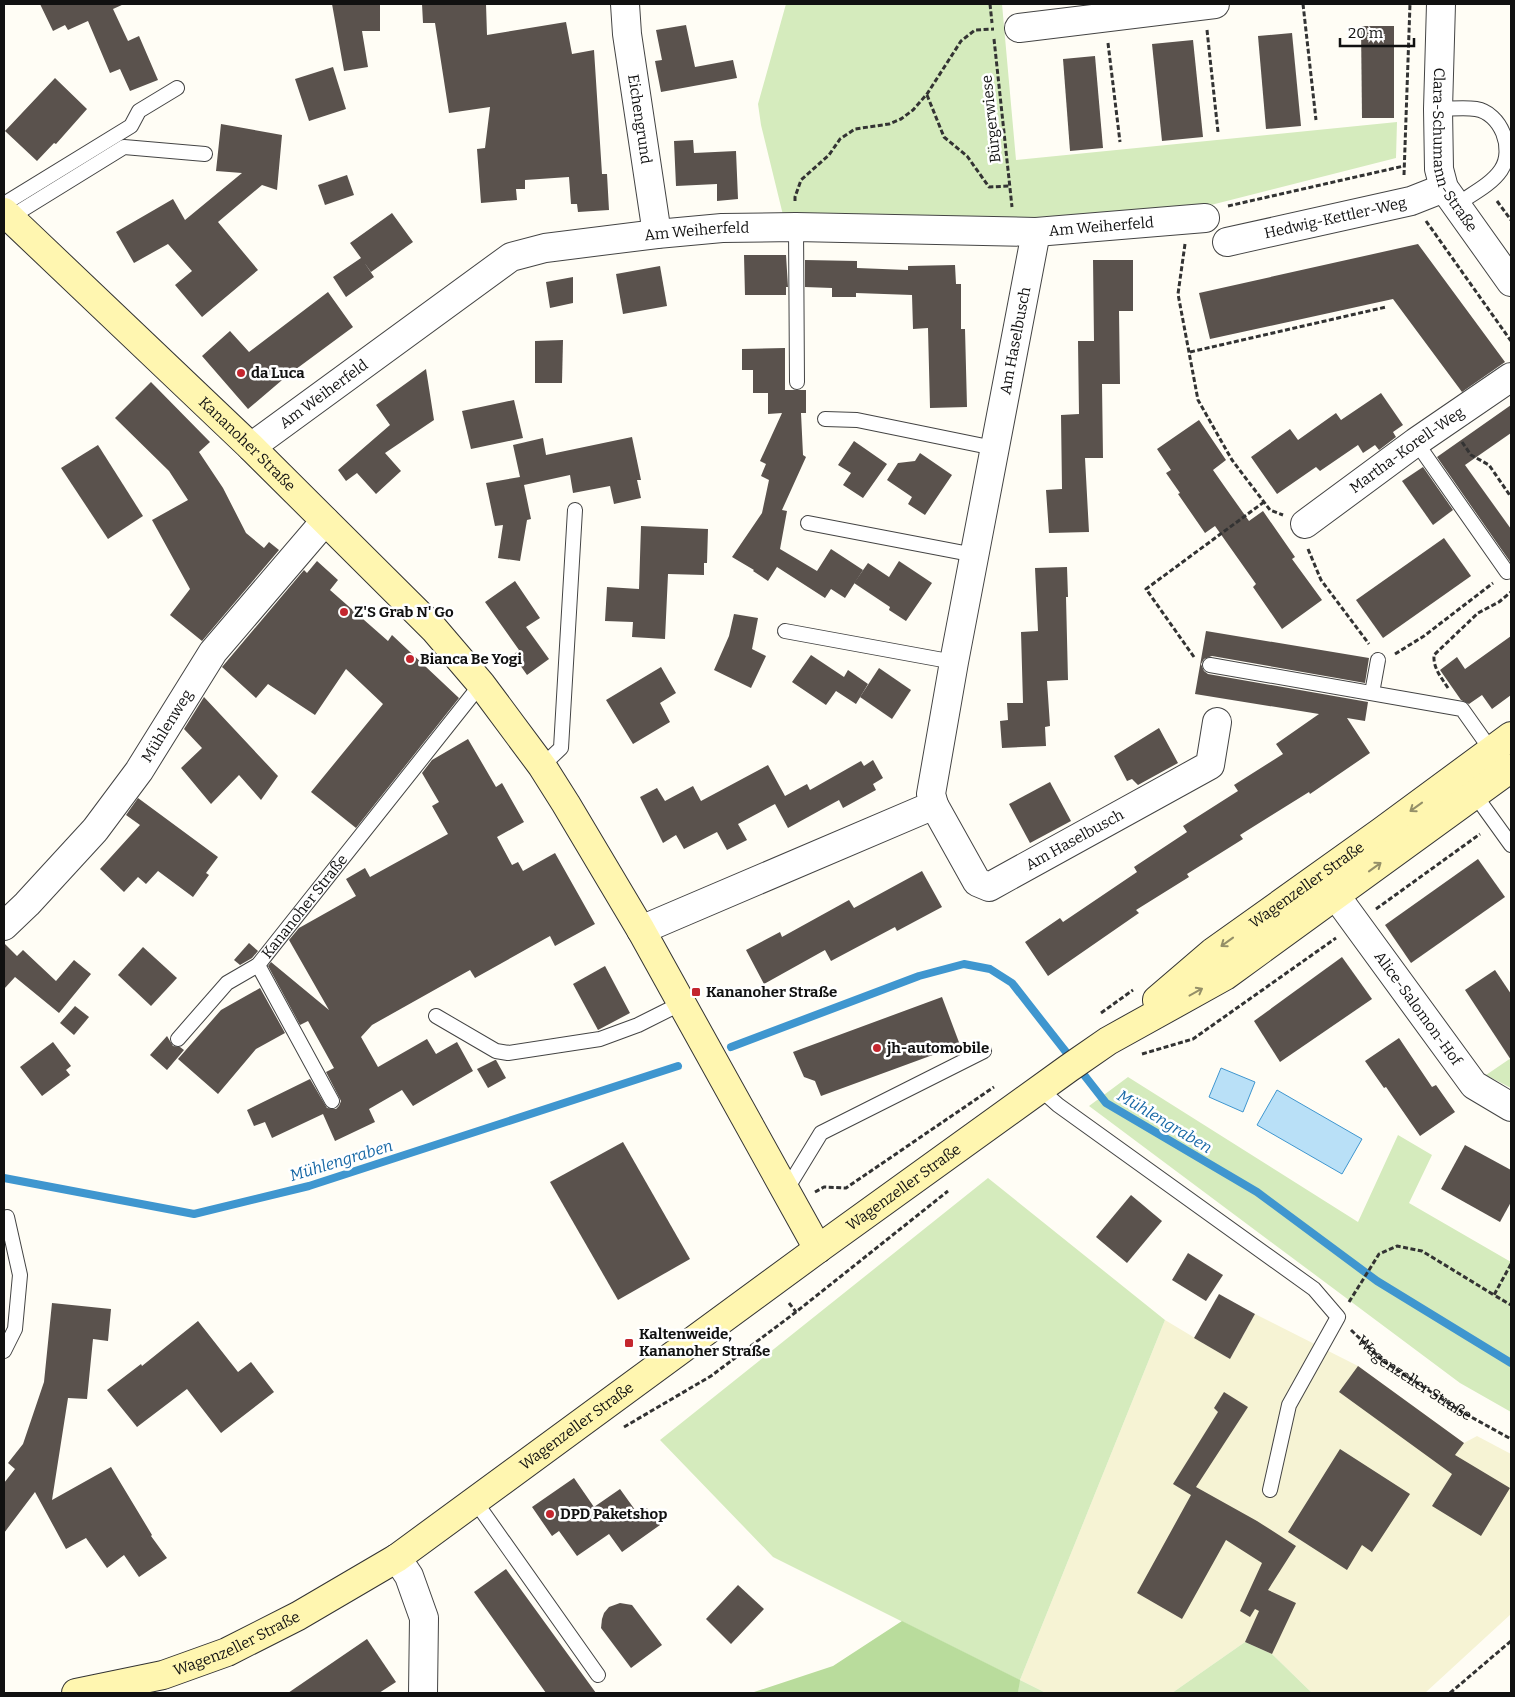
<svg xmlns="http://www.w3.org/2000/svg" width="1515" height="1697" viewBox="0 0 1515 1697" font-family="Bitter,serif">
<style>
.farmland{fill:#f6f3d4}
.green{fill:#d5ebbd}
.forest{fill:#b9dc9c}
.water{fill:#b9e0f7;stroke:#3f96cf}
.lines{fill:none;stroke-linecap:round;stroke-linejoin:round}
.stream{stroke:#3f96cf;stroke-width:8}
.building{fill:#5a524d}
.lane-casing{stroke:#444;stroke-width:16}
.street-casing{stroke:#444;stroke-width:30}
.secondary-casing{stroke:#333;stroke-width:30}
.path{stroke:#333;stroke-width:3;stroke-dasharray:5 2.5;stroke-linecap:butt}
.lane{stroke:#fff;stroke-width:14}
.street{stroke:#fff;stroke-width:28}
.secondary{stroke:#fff6b0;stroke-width:28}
.oneway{stroke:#948f68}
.poi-dot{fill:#c4262e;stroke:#fff;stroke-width:2}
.labels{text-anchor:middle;stroke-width:5;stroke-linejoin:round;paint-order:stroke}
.street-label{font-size:15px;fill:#111;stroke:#fff}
.poi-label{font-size:15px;font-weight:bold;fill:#111;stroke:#fff;text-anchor:start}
.water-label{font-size:16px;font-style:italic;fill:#1768a6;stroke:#fff}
</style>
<rect width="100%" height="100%" fill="#fffdf5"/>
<path class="farmland" d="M1255,1314L1358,1366L1464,1443L1477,1436L1511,1454V1614L1425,1693H1312L1272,1654L1245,1642L1172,1693H1046L1020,1680L1165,1320L1230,1359Z"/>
<g class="green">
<path d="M786,4H1002L1016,160L1397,122L1396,158L1203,207L1022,218L783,215L761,125L758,104Z"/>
<path d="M1511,1058V1088L1486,1075Z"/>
<path d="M1128,1077L1358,1222L1398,1135L1432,1155L1409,1203L1511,1262V1412L1460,1383L1089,1106Z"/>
<path d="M988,1178L1165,1320L1020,1680L1046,1693H1018L1019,1680L773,1557L660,1440Z"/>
<path d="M1245,1642L1272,1654L1312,1693H1172Z"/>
</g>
<path class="forest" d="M902,1621L1020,1680L1018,1693H751L833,1666Z"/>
<g class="water">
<path d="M1221,1068L1255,1082L1243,1112L1209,1097Z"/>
<path d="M1277,1090L1362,1139L1342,1174L1257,1125Z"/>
</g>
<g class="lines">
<g class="stream">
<path d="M731,1047L919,976L964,964L990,969L1012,983L1106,1103L1257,1192L1377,1281L1511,1363"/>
<path d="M4,1178L194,1214L309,1186L678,1066"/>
</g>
</g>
<g class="building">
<path d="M40,4H124L113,9L128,41L139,36L158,80L130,91L120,69L110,73L88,21L68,30L65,25L53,31Z"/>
<path d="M332,4H380V31H362L368,67L344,71Z"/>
<path d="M422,4H486L487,35L566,22L572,54L594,50L602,174H607L609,210L578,212L577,204H571L569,177L525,180V189H516L517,200L481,203L477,149L485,148L490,107L449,113L435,23H423Z"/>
<path d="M686,25L695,67L733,60L737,78L661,92L655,61L662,60L656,30Z"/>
<path d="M1361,26H1394V118H1362Z"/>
<path d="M1292,33L1301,126L1266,129L1258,36Z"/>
<path d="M1193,40L1203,137L1162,141L1152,44Z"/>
<path d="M1095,56L1103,148L1070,151L1063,59Z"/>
<path d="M333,67L346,109L309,121L295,79Z"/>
<path d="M55,78L87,109L56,144L54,143L37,161L5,131Z"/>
<path d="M221,124L282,135L277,190L262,185L218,222L258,270L202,317L175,285L192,271L168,244L134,263L116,232L173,199L185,220L242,173L216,171Z"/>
<path d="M693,140L694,153L736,151L738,199L717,201V184L676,186L674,141Z"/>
<path d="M347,175L354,195L325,205L318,185Z"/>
<path d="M392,213L413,242L371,272L364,262L374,277L346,297L333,277L361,258L350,243Z"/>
<path d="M1418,244L1505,362L1462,392L1393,299L1210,339L1199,293Z"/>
<path d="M744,255H786L788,287H786V295H745Z"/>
<path d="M805,260L857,261V268L908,270V266L955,265L956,284H961V329H965L967,407L930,408L928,328L913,329L912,295L856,293V297H832V288L805,287Z"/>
<path d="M1093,260H1133V311H1119L1120,384H1102L1103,458H1085L1089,532L1049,533L1046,490L1062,489L1061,415L1079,414L1078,341H1094Z"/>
<path d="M660,266L667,306L623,314L616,274Z"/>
<path d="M573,277V303L550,308L546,282Z"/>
<path d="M328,292L353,327L288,375L248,409L202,356L230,331L249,352Z"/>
<path d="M563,340L562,383H535V341Z"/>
<path d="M785,348V390H806V413H801L803,455L806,457L782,510L787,511L780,549L817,571L831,549L863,570L845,598L831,589L825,598L777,567L768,581L753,571L754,570L732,557L762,513L769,480L761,476L766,464L760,461L782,413L768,414V393H753V370H742V349Z"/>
<path d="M426,369L434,420L385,453L401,471L376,494L357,473L346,481L338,470L390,425L376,405Z"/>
<path d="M151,382L210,442L199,452L223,488L246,533L264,548L269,542L279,550L202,641L170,615L190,589L152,520L188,500L169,471L115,418Z"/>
<path d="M1381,393L1403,425L1393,432L1396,437L1379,450L1375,445L1363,453L1358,445L1320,471L1316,467L1277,494L1251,457L1290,429L1298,440L1336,413L1341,420Z"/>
<path d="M514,400L523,438L471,449L462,411Z"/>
<path d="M1511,405V433L1465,465L1511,529V563L1437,457Z"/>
<path d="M1199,420L1226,460L1213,470L1227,490L1249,521L1263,511L1295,557L1292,559L1322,600L1282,629L1253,587L1256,584L1215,526L1205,533L1178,494L1180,493L1166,473L1171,470L1157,449Z"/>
<path d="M632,437L641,480H637L641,498L614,504L610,486L573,493L570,475L524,485L531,519L527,520L520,561L498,558L503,525L495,526L486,483L520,477L513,445L543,438L546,455Z"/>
<path d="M854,441L887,464L863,498L843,485L851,473L838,465Z"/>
<path d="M98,445L143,516L108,539L61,468Z"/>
<path d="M920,453L952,475L925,515L908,504L912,497L887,480L898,463L915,461Z"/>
<path d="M1423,467L1453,510L1433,525L1402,481Z"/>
<path d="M641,526L708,529L707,563H704V575L668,574L665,639L632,637L633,622L605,621L607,587L639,589Z"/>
<path d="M1444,538L1471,576L1383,638L1356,600Z"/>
<path d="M317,561L338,580L330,590L388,641L392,635L459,698L356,828L311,792L383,704L346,669L315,715L268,684L256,698L222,667L304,570L307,573Z"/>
<path d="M899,561L932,583L906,621L889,610L890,607L854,583L868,563L889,577Z"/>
<path d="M1067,567L1068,597H1066L1068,680L1047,681L1050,726L1045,727L1046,746L1002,748L1000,721L1008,720L1007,703H1023L1021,632L1038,631L1035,568Z"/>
<path d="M515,581L540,618L526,627L549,659L527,675L513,655L519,650L485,602Z"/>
<path d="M734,614L758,618L752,649L766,656L751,688L714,670L729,636Z"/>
<path d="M1206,631L1369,658L1365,683L1212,656L1204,659L1201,664L1204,671L1208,674L1368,702L1365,721L1347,718L1370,753L1310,794L1309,792L1240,835L1243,839L1187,874L1189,877L1136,910L1139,913L1048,976L1025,942L1060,918L1063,922L1137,872L1134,867L1187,832L1183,826L1238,791L1234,785L1283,754L1276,744L1319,714L1195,694Z"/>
<path d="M1511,636V695L1492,709L1482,695L1469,704L1461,700L1440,670L1457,657L1465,669Z"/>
<path d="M811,655L844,677L848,670L868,684L856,704L836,691L826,705L792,682Z"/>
<path d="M661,667L676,693L660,703L670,722L633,744L606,700Z"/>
<path d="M879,668L911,690L892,719L860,697Z"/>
<path d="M204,697L278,776L261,800L239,775L211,804L181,768L202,748L184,729Z"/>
<path d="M1159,728L1178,763L1138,785L1132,779L1127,781L1114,756Z"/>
<path d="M468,739L496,787L502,783L524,822L497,837L512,865L518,862L523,871L555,853L595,924L555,946L550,936L475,978L470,970L372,1025L361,1037L378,1067L427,1039L436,1054L457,1042L473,1071L413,1106L402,1090L369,1109L375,1122L335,1141L323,1114L272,1138L265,1122L254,1126L247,1110L310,1079L327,1108L336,1109L339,1106L341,1101L326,1072L334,1068L308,1021L300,1025L268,966L271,962L329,1010L289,940L299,928L356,896L346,879L365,868L370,877L448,834L432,806L439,802L422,773L432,760Z"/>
<path d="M873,760L883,778L873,784L876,790L843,808L839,800L788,828L775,804L738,824L747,840L727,850L717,832L684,849L676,835L663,843L640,797L657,788L665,801L693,786L701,801L768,765L785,796L807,784L810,790L861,761L864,766Z"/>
<path d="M1050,782L1071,821L1030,843L1009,804Z"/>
<path d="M138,798L218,857L206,873L209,875L193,897L158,871L146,884L138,877L124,892L100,869L140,825L126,815Z"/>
<path d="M1478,859L1505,897L1411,963L1385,925Z"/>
<path d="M922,871L942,907L897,931L895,927L831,961L825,950L764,984L746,950L780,932L782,937L849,900L854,908Z"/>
<path d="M4,943L17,956L23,950L56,981L74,960L91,974L59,1013L15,977L4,989Z"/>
<path d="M249,943L258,951L252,958L240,965L234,960Z"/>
<path d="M143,947L177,978L151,1006L118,975Z"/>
<path d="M1342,957L1372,999L1280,1062L1254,1021Z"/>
<path d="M605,966L630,1013L598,1030L573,984Z"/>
<path d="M1495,970L1511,994V1060L1465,990Z"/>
<path d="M260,988L285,1033L256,1049L218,1094L178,1059L221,1010Z"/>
<path d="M942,997L960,1045L821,1096L815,1081L804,1077L793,1052Z"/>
<path d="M75,1006L89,1017L74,1035L60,1023Z"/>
<path d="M167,1036L173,1046L180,1047L184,1050L167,1070L150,1055Z"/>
<path d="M1399,1038L1432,1087L1436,1085L1455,1112L1420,1136L1386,1087L1384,1088L1365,1061Z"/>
<path d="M53,1042L71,1066L66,1070L70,1075L42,1096L20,1067Z"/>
<path d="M495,1060H496L506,1078L488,1088L477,1069Z"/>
<path d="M623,1142L690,1259L618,1300L550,1182Z"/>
<path d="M1465,1145L1511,1170V1202L1500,1222L1441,1189Z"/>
<path d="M1131,1195L1162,1221L1127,1263L1096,1237Z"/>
<path d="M1188,1253L1223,1275L1206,1301L1172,1280Z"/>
<path d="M1219,1294L1255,1314L1230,1359L1194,1338Z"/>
<path d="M52,1303L111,1309L108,1341L93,1339L87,1399L68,1398L52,1500L111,1467L152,1535L151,1536L167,1558L139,1577L124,1555L107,1568L86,1538L66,1549L35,1492L4,1533V1483L15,1469L8,1463L23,1444L44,1382Z"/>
<path d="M198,1321L238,1372L251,1362L274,1392L221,1433L187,1389L137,1427L107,1390L141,1364L142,1366Z"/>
<path d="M1358,1366L1464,1443L1455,1455L1510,1488L1481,1536L1432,1506L1452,1474L1339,1392Z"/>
<path d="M1224,1392L1248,1407L1196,1487L1257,1521L1296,1546L1268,1590L1296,1603L1272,1654L1245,1642L1259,1611L1255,1609L1250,1617L1240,1611L1262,1563L1226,1540L1182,1619L1137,1593L1191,1495L1173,1484L1218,1412L1214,1408Z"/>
<path d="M1340,1449L1410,1494L1372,1552L1362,1545L1347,1570L1288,1532Z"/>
<path d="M574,1478L594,1507L620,1489L638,1514L647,1508L660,1525L622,1552L609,1534L577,1556L559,1531L552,1536L532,1507Z"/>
<path d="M506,1569L564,1649L596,1693H546L474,1592Z"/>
<path d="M738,1585L764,1609L731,1644L706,1619Z"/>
<path d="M620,1603L632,1605L662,1645L631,1668L601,1628L602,1619L604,1613L609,1607Z"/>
<path d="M367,1639L396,1682L379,1693H288Z"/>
</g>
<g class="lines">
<defs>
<g id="lane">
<path d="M1438,109C1450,109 1464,107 1476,109C1501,113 1515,149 1501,170C1491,185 1470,195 1456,205"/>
<path d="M4,204L131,126L139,111L177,88"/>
<path d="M9,218L124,147L205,154"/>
<path d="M796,227L797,382"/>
<path d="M825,419L857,420L994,448"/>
<path d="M1416,442L1507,572"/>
<path d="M808,523L975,555"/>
<path d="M785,631L954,662"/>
<path d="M1210,665L1462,709L1491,750V756"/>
<path d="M1372,693L1378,660"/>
<path d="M542,766L561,748L575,510"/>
<path d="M1476,790L1475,795L1511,845"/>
<path d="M258,965L332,1101"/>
<path d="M436,1016L496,1051L508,1053L600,1039L638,1025L682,1003"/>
<path id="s2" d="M178,1039L227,983L258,965L481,684"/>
<path d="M1040,1089L1058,1105L1314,1289L1338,1317L1289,1405L1270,1490"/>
<path d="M785,1192L821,1133L984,1051"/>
<path d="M4,1351L15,1329L20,1275L7,1217"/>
<path d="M475,1501L598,1675"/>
</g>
<g id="street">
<path id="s3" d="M625,4L627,34L657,234"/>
<path id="s4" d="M1441,4L1438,109L1439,169L1444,188L1511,282"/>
<path d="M1019,28L1215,4"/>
<path id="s5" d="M1227,242L1411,201L1444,188"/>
<path id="s6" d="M251,447L511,257L545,248L657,234L722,228L796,227L1036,232L1205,218"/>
<path id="s7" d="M1305,524L1416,442L1511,377"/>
<path id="s8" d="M934,805L977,882L989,887L1210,765L1217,722"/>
<path id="s9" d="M1336,896L1474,1085L1511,1107"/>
<path id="s10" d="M4,926L27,904L95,830L139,771L213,652L325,521"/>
<path id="s11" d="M641,930L934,805L931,794L954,662L1036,232"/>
<path d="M397,1558L409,1576L424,1618L423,1693"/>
</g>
<g id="secondary">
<path id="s12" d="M4,212L251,447L434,629L481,684L542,766L566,804L641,930L818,1249"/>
<path id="s13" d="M1157,1000L1213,952L1381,832L1511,736"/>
<path id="s14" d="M76,1693L163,1675L227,1652L298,1616L397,1558L818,1249L1069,1068L1108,1041L1225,976L1511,768"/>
</g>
</defs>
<use href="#lane" class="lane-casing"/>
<use href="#street" class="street-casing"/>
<use href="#secondary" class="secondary-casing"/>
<g class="path">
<path d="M990,4L992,23"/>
<path d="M1303,4L1316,120"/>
<path d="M1207,30L1218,132"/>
<path d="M994,39L1012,207"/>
<path d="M1108,43L1120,142"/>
<path d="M927,95L944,137L967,156L989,187L1010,186"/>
<path d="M1404,175L1410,4"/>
<path d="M795,201V197L801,180L829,155L840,139L855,129L889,124L901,119L913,110L927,94L961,41L975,30L994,29"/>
<path d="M1497,201L1511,220"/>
<path d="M1228,206L1404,166"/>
<path d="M1426,221L1511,341"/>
<path d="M1185,244L1178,294L1198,400L1232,460L1270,510L1283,515"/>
<path d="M1190,352L1386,307"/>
<path d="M1462,442L1471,455L1489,465L1511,497"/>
<path d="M1308,549L1321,580L1369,644"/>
<path d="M1395,654L1424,636L1493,583"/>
<path d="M1194,657L1146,589L1264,502"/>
<path d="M1448,688C1441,677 1433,668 1434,655L1478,613L1499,602L1511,592"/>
<path d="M1376,909L1480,834"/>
<path d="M1101,1013L1133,990"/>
<path d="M1142,1054L1193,1039L1336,938"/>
<path d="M815,1192L824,1187L846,1188L994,1087"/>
<path d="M1511,1264L1494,1295L1511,1305"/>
<path d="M1349,1302L1379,1254L1397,1246L1422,1251L1494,1295"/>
<path d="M789,1303L796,1312"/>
<path id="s1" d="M1351,1330L1383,1361L1462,1412L1511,1439"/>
<path d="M624,1427L711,1376L796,1312L948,1191"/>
<path d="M1450,1693L1511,1641"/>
</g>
<use href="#lane" class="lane"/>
<use href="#street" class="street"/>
<use href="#secondary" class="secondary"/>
</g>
<defs><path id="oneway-shaft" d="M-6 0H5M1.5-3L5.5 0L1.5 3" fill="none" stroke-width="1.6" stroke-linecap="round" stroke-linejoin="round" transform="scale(1.25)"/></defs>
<g class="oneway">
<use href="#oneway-shaft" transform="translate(1416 807) rotate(144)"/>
<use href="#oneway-shaft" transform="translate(1375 867) rotate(-36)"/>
<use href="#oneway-shaft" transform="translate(1227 942) rotate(144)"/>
<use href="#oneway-shaft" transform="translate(1196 992) rotate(-29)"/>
</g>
<g class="poi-dot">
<circle cx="241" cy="373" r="5"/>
<circle cx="344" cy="612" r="5"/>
<circle cx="410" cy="659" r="5"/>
<rect x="691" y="987" width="10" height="10" rx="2.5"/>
<circle cx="877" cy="1048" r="5"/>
<rect x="624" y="1338" width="10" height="10" rx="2.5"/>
<circle cx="550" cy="1514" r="5"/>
</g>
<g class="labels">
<g class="street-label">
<text dy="5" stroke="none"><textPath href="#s3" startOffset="116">Eichengrund</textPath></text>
<text transform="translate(991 119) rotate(-96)" y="5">Bürgerwiese</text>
<text dy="5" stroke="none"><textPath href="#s4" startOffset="150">Clara-Schumann-Straße</textPath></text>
<text dy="5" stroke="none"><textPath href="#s5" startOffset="111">Hedwig-Kettler-Weg</textPath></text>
<text dy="5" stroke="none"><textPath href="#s6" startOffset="915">Am Weiherfeld</textPath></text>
<text dy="5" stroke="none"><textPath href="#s6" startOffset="510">Am Weiherfeld</textPath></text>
<text dy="5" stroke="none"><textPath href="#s11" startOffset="791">Am Haselbusch</textPath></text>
<text dy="5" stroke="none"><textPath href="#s6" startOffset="90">Am Weiherfeld</textPath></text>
<text dy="5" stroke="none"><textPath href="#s12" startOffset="336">Kananoher Straße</textPath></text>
<text dy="5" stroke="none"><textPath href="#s7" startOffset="126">Martha-Korell-Weg</textPath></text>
<text dy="5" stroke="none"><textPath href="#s10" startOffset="259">Mühlenweg</textPath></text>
<text dy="5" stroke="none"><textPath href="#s8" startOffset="199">Am Haselbusch</textPath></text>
<text dy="5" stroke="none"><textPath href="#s13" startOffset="189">Wagenzeller Straße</textPath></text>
<text dy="5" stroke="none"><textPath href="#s2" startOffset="185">Kananoher Straße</textPath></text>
<text dy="5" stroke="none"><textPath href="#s9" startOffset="139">Alice-Salomon-Hof</textPath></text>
<text dy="5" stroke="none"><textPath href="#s14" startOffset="979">Wagenzeller Straße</textPath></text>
<text dy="5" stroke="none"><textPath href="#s1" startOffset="80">Wagenzeller Straße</textPath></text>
<text dy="5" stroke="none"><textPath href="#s14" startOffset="574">Wagenzeller Straße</textPath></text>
<text dy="5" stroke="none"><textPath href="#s14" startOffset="169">Wagenzeller Straße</textPath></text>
</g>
<g class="poi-label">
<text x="251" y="378">da Luca</text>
<text x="354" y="617">Z'S Grab N' Go</text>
<text x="420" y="664">Bianca Be Yogi</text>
<text x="706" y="997">Kananoher Straße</text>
<text x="887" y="1053">jh-automobile</text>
<text x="639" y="1339">Kaltenweide,<tspan x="639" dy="17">Kananoher Straße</tspan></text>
<text x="560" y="1519">DPD Paketshop</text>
</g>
<g class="water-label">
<text transform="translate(1165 1121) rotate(31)" y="6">Mühlengraben</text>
<text transform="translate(341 1160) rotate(-17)" y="6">Mühlengraben</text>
</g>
</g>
<rect width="1515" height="1697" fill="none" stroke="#111111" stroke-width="10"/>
<path d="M1340 38v8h74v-8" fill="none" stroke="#111111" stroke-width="2.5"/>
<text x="1348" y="38" font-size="15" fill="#111111" stroke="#ffffff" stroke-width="4" paint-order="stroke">20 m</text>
</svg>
